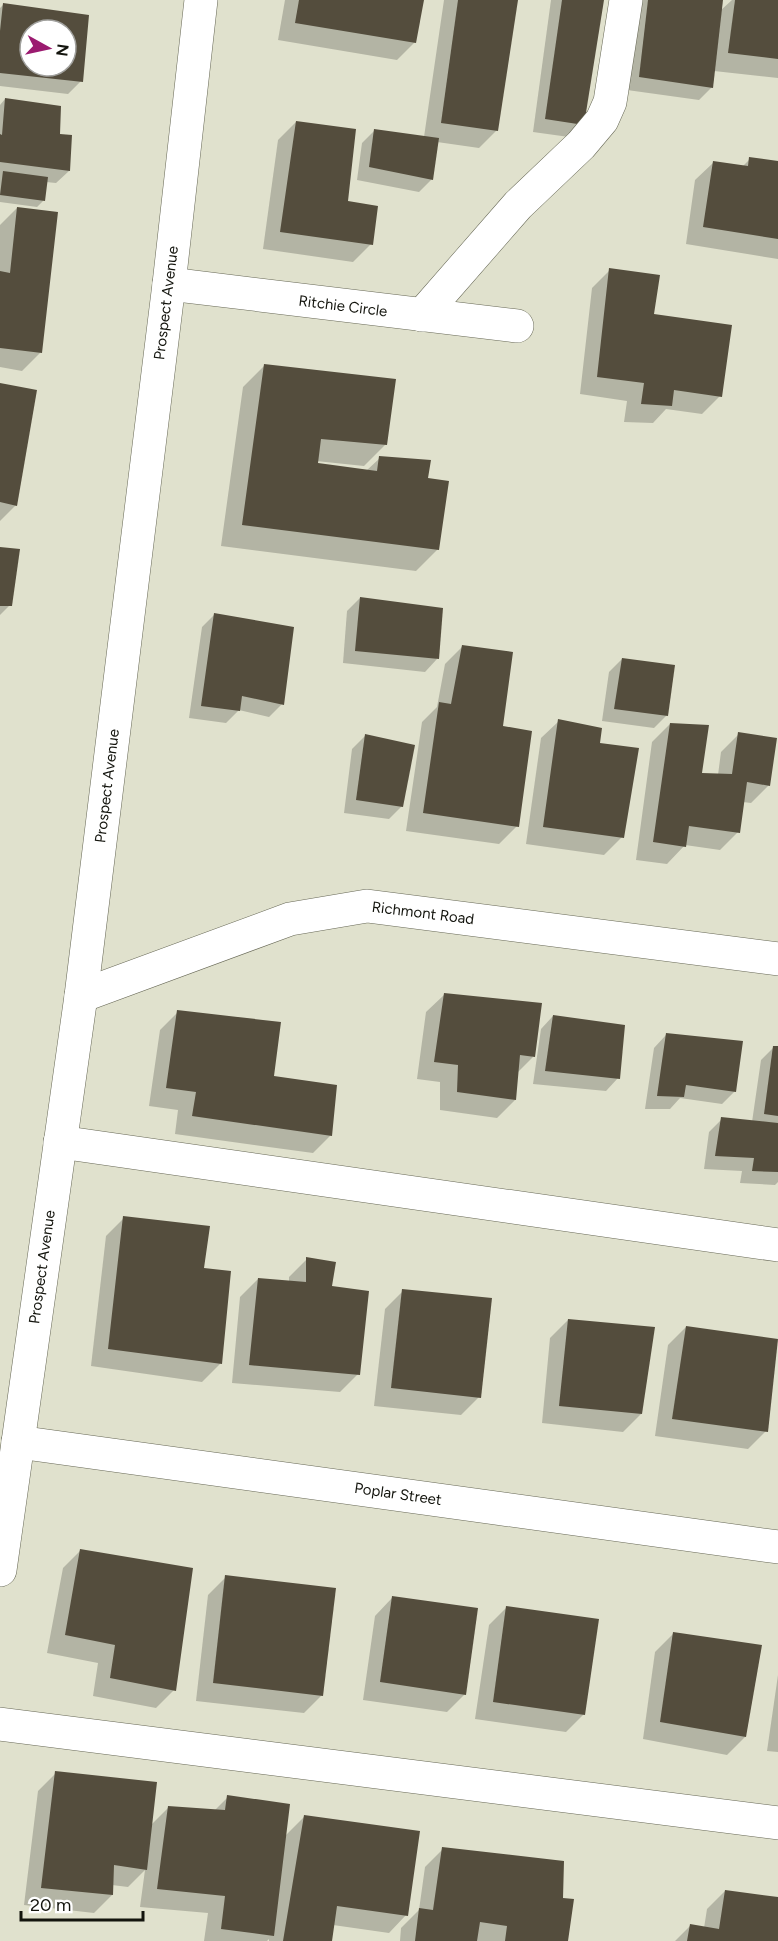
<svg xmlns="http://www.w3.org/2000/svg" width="778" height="1941" viewBox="0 0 778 1941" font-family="Figtree,sans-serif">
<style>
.shadow{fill:#0003;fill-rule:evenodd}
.building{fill:#544d3d;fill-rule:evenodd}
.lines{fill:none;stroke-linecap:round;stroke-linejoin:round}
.minor-casing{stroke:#676856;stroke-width:34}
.minor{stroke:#fff;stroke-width:33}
.labels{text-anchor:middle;stroke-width:6;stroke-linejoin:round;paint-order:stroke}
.street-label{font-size:15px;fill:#13140d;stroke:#fff}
</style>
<rect width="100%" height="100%" fill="#e0e1cd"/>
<g class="shadow">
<path d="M285,0H422L415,42L397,60L278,40Z"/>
<path d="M444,0H517L497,130L479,148L437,142L432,179L419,192L357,180L362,143L375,130L424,137Z"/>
<path d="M551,0H603L582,124L569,137L533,132Z"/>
<path d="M637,0H722L720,11L732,0H778V78L714,71L712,87L699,100L627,90Z"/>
<path d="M3,5L88,17L81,81L68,94L0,86V8ZM30,30H66V66H30Z"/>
<path d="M5,99L59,135L69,171L56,183L46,182L43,201L37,207L0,202V105Z"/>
<path d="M296,122L371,244L353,262L263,249L278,140Z"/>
<path d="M750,159L778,175V259L686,244L695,180L713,163L742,167Z"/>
<path d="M17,208L40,353L22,371L0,367V225Z"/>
<path d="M610,270L652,316L720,396L702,414L666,409L653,423L624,422L627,401L580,394L592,288Z"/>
<path d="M265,365L386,444L364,466L316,461L315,464L366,471L380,458L426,479L438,549L416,571L221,546L243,387Z"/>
<path d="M0,384L16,505L0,521Z"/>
<path d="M0,548L10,605L0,615Z"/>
<path d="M360,598L437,659L425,672L343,663L347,611Z"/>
<path d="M215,614L282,704L269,717L239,710L226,723L189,718L202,627Z"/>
<path d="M463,646L501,728L517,826L499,844L406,831L422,722L437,707L445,664Z"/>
<path d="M622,659L667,715L654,728L602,721L609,672Z"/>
<path d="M559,721L598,744L622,837L604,855L526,844L541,738Z"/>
<path d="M670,724L701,774L718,775L721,752L739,734L769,785L751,803L743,802L738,832L720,850L685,845L667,864L636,860L652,742Z"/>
<path d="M365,736L402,806L389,819L344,813L352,749Z"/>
<path d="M444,995L533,1057L517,1073L515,1100L497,1118L440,1110V1082L417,1079L426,1012Z"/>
<path d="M178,1012L331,1135L313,1153L175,1134L178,1110L149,1106L160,1030Z"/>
<path d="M553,1016L618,1078L606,1091L533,1084L541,1029Z"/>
<path d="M666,1035L735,1091L722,1104L680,1098L670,1109H645L654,1048Z"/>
<path d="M774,1047L778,1048V1182L775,1185L740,1183L742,1171L704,1169L709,1132L722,1119L752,1122L761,1060Z"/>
<path d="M124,1218L203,1269L220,1364L202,1382L91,1366L106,1236Z"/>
<path d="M307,1259L331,1287L358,1374L340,1392L232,1383L240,1297L258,1279L289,1282V1277Z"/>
<path d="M403,1291L479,1397L461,1415L374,1406L385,1309Z"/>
<path d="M568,1320L641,1414L623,1432L542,1423L550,1338Z"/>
<path d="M686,1327L766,1431L748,1449L655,1436L668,1345Z"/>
<path d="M81,1550L174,1690L156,1708L93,1696L98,1663L47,1653L63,1568Z"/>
<path d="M226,1577L322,1695L304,1713L196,1701L208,1595Z"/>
<path d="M392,1598L465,1694L447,1712L363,1700L375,1616Z"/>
<path d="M507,1607L584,1714L566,1732L475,1719L489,1625Z"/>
<path d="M673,1634L745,1737L727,1755L643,1739L655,1652Z"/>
<path d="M778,1675V1752L767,1751Z"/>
<path d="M56,1773L150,1826L169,1807L214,1811L228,1797L285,1836L304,1817L406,1915L389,1933L333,1925L330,1941H269V1939L267,1941H204L208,1913L140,1907L145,1870L128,1887L112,1885V1895L94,1913L24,1905L38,1791Z"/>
<path d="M443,1849L561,1899L567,1941H400L401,1928L419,1910L425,1867Z"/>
<path d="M725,1891L778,1899V1941H675L690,1926L704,1928L707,1909Z"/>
</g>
<g class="building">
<path d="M299,0H424L416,43L295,23Z"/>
<path d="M458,0H518L498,131L441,123Z"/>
<path d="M562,0H604L584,125L545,119Z"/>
<path d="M648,0H723L713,88L639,77Z"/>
<path d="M735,0H778V59L728,53Z"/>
<path d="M3,3L89,15L83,82L0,73V31ZM30,30H66V66H30Z"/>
<path d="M5,98L61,106L60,134L72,135L70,171L0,162V134L2,135Z"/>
<path d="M296,121L356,129L348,201L378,206L373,245L280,232Z"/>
<path d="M374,129L439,138L433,180L369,167Z"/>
<path d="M749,157L778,161V239L703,227L713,161L748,166Z"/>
<path d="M3,171L48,177L45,201L0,195Z"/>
<path d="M17,207L58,212L42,353L0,348V271L10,273Z"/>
<path d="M609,268L660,275L654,314L732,325L722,397L674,390L672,406L641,404L644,383L597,377Z"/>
<path d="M264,364L396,379L387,445L321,439L318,463L377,471L379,456L431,460L428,478L449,481L439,550L242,525Z"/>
<path d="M0,383L37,390L17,506L0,502Z"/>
<path d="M0,547L20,549L12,606H0Z"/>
<path d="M360,597L443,608L439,659L355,651Z"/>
<path d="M214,613L294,627L284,705L242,696L240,711L201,706Z"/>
<path d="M462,645L513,652L503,726L532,731L519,827L423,813L439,702L451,704Z"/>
<path d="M622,658L675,665L668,716L614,709Z"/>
<path d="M558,719L602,728L600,743L639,748L624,838L543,827Z"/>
<path d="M670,723L709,725L702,773L732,774L738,732L777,738L770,786L747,782L740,833L689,826L686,847L653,842Z"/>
<path d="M365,734L415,745L403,807L356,800Z"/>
<path d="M444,993L542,1003L535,1057L520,1055L516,1100L457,1092L458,1065L434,1062Z"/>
<path d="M177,1010L281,1022L274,1076L337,1085L332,1136L192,1116L196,1092L166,1088Z"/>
<path d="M553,1015L625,1025L620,1079L545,1071Z"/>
<path d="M666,1033L743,1041L736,1092L686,1085L684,1097L657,1096Z"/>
<path d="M773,1046H778V1116L764,1114Z"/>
<path d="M721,1117L778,1123V1172L752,1171L754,1158L715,1156Z"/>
<path d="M123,1216L210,1226L204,1268L231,1271L222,1364L108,1349Z"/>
<path d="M306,1257L336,1262L332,1286L369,1291L360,1375L249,1365L258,1278L306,1282Z"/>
<path d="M402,1289L492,1298L481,1398L391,1388Z"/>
<path d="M568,1319L655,1327L642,1414L559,1406Z"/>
<path d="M686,1326L778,1339L768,1432L672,1419Z"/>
<path d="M80,1549L193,1568L176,1691L110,1678L115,1645L65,1635Z"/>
<path d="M225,1575L336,1588L323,1696L213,1683Z"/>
<path d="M392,1596L478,1608L466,1695L380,1682Z"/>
<path d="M506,1606L599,1619L585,1715L493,1702Z"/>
<path d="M673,1632L762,1645L746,1737L660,1722Z"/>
<path d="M55,1771L157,1782L147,1870L114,1865L113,1895L41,1888Z"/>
<path d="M227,1795L290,1804L274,1936L221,1929L225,1896L157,1889L168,1806L225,1810Z"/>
<path d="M304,1815L420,1831L408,1916L337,1906L332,1941H283Z"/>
<path d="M442,1847L564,1861L563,1898L574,1899L568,1941H505L507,1926L480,1922L477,1941H415L419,1908L433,1910Z"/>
<path d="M725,1890L778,1897V1941H687L690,1924L719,1929Z"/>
</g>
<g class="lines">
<defs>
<g id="minor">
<path d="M169,284L517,326"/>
<path d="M422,315L518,205L581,145L602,120L610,102L626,0"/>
<path d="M81,996L290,919L367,906L778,959"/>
<path d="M60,1142L778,1245"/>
<path d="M18,1442L778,1547"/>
<path d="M0,1570L81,996L169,284L201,0"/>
<path d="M0,1724L778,1823"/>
</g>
</defs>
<use href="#minor" class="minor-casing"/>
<use href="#minor" class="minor"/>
</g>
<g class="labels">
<g class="street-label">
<text transform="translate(166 303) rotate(-83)" y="5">Prospect Avenue</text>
<text transform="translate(343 306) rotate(7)" y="5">Ritchie Circle</text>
<text transform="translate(107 786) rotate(-83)" y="5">Prospect Avenue</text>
<text transform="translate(423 913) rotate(7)" y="5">Richmont Road</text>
<text transform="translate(42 1267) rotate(-82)" y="5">Prospect Avenue</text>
<text transform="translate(398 1494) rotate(8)" y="5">Poplar Street</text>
</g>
</g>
<g transform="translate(48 48) rotate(98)"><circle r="28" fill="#ffffff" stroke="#a1a19e" stroke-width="1.5"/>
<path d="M0-4.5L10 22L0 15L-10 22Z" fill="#9b1b70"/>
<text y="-9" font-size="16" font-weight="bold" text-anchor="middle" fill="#13140d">N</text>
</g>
<path d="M21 1911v9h122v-9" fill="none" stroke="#13140d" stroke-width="3"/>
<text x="30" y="1911" font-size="18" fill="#13140d" stroke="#ffffff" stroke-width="4.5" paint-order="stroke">20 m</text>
</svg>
